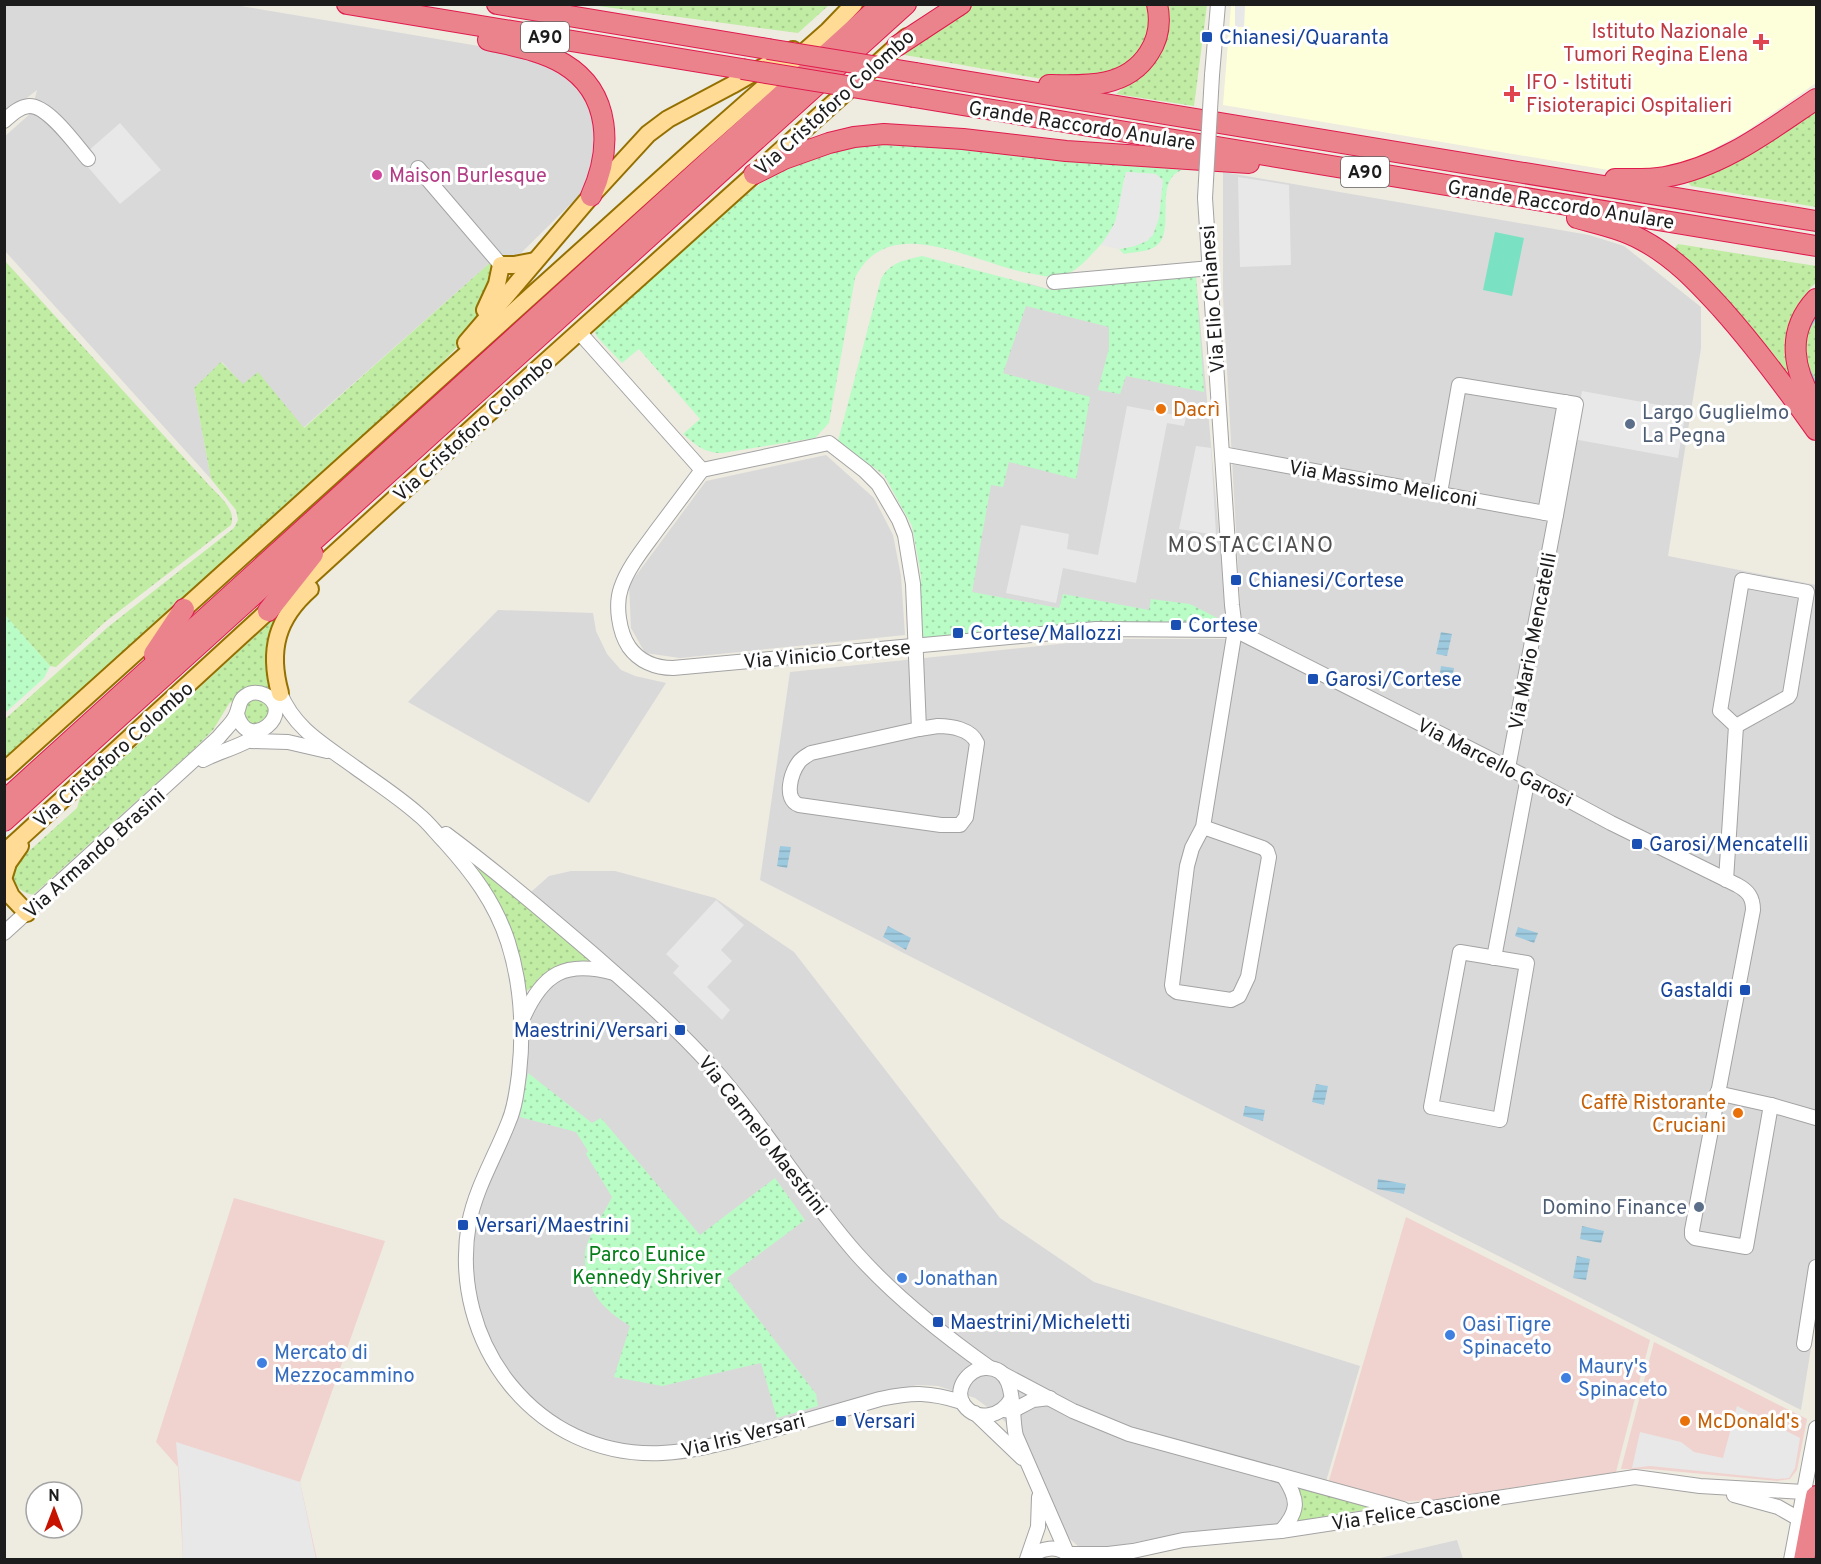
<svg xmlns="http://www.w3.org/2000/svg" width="1821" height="1564" viewBox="0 0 1821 1564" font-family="Overpass,sans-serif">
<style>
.residential{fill:#dad9d9}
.commercial{fill:#f0d3ce}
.education{fill:#fcffd9}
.grass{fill:url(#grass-dots)}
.park{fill:url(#park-dots)}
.pitch{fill:#7ae2c3}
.parking{fill:#e8e8e8}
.water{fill:url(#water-rules)}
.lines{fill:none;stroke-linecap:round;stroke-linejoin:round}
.stream{stroke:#9ecadf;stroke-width:3}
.minor-casing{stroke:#a3a3a3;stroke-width:16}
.major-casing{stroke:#947000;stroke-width:20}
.highway-casing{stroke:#e01a4c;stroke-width:22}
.minor{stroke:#fff;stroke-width:14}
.major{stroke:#ffdb95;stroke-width:16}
.highway{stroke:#eb838d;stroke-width:20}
.minor-bridge-casing{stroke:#a3a3a3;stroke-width:16;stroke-linecap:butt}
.highway-bridge-casing{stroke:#e01a4c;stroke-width:22;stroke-linecap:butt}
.minor-bridge{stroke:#fff;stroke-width:14}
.highway-bridge{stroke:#eb838d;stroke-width:20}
.transit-dot{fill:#1a4fb4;stroke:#fff;stroke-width:2}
.health-dot{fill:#e0444e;stroke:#fff;stroke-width:2}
.hotel-dot{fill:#d1479c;stroke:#fff;stroke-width:2}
.food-dot{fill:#e8710a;stroke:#fff;stroke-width:2}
.service-dot{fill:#5c6f8a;stroke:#fff;stroke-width:2}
.shop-dot{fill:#3f7fe0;stroke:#fff;stroke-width:2}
.labels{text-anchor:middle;stroke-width:6;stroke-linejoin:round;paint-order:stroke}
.shield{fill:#fff;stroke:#606060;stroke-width:1.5}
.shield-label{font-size:18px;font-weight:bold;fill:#1c1c1c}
.health-label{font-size:20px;fill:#be3a42;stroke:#fff;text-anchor:end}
.transit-label{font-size:20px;fill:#164399;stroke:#fff;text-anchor:start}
.street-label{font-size:20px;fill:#1c1c1c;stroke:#fff}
.hotel-label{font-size:20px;fill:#b23c85;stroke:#fff;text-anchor:start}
.food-label{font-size:20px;fill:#c56008;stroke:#fff;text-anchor:start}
.service-label{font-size:20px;fill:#4e5e75;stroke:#fff;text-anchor:start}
.park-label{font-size:20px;fill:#057e1a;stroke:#fff}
.shop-label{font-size:20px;fill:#366cbe;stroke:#fff;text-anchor:start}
.quarter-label{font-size:22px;letter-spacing:1.5px;fill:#4f4f4f;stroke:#fff}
</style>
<defs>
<pattern id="grass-dots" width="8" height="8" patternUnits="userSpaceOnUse" patternTransform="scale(1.5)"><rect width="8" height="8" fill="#c0eca3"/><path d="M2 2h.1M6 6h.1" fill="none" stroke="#a4ca8c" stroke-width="1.8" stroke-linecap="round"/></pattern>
<pattern id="park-dots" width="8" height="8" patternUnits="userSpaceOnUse" patternTransform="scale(1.5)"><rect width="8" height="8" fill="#bafcc5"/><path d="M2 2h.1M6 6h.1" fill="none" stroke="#9fd7a9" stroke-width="1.8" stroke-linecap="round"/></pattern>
<pattern id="water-rules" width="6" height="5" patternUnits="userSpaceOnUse" patternTransform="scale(1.5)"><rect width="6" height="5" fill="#9ecadf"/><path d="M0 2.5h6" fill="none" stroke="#88adbf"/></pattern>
</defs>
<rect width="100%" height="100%" fill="#eeebe1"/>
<g class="residential">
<path d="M229,4L527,54L564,71L591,106L599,145L589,186L521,253L492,261L303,428L258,373L243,385L222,362L194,388L211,479L5,251L4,137L31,113L37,90L5,115V5Z"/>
<path d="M1223,172L1589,235L1624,246L1701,307V348L1668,556L1816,585V1317L1801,1410L760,880L790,672L1107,639H1242L1223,297Z"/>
<path d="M1196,277L1227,623L1035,628L972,592L1003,373L1027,283L1051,290Z"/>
<path d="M826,455L874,498L893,535L901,576L905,635L680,658L645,653L631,628L629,585L706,481Z"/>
<path d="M498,610L593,613L596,631L607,654L621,670L635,676L666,683L589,803L408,702Z"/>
<path d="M571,871H615L715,898L794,952L1000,1218L1094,1282L1360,1366L1314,1522L1173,1535L1095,1550L1078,1546L1063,1533L1011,1427L994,1412L975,1398L938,1386L917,1385L695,1443L653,1447L625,1444L586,1433L548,1412L536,1402L520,1386L495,1351L477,1312L470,1268L472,1227L525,1076L529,1018L532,1009L553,982L571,976L590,974L614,979L622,970L531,892L549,876Z"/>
<path d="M1457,1540L1463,1559H1376Z"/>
</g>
<g class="commercial">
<path d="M234,1198L385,1241L300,1482L317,1559H183L178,1467L156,1442Z"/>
<path d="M1406,1217L1650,1340L1616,1472L1433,1500L1408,1501L1384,1499L1328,1484Z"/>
<path d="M1654,1342L1807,1419L1797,1470L1790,1479L1777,1481L1650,1469H1621Z"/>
</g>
<path class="education" d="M1231,5H1816V83L1745,132L1692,160L1668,168L1614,171L1223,105Z"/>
<g class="grass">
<path d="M591,5L829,4V5L798,33Z"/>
<path d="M968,5H1150L1149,41L1118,74L1042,79L899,54Z"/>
<path d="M1168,5H1207L1194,106L1116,94C1145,72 1175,44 1168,5Z"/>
<path d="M1816,106V207L1691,186L1687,181Z"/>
<path d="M1678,244L1816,266V283L1811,287L1798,306L1789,362L1792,381L1706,277L1674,249Z"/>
<path d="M5,261L207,483C217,494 237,509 231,525L105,622L56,667L50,666L5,615Z"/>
<path d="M492,261L495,265L482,308L457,347L419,386L5,762L4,720L108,627L234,528L238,520L236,510L211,479L194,388L221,362L243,384L258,372L304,428Z"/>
<path d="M1816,305V398L1799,339Z"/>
<path d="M288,601L274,691L233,703L230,702L213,730L194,749L34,894C22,896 11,882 14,870C14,867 17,864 18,861L77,808L80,798L277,616Z"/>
<path d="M255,698L267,703L270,716L256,726L244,719L243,705Z"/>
<path d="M480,867L589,958V961C571,963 554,965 539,978C534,983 532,989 526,991L499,905L478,871Z"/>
<path d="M1301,1488L1370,1507L1371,1509L1297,1521L1303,1504L1299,1490Z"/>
</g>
<g class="park">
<path d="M904,144L1182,170C1152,181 1177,232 1156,246C1148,252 1133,252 1124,254L1119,249L1135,246L1156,174L1126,172C1121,188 1121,206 1115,222C1111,234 1100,246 1091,255C1083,264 1073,273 1061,276C1052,278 1043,276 1034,274C979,267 890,207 855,278L829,423L815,438L722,453C704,453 696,445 683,434L700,419L639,349L622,363L598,338L595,333L596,328L728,210L761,183L794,163L850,148L870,145Z"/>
<path d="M922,256L1051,290L1196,277L1204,392L1126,376L1120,394L1098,390L1109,348V327L1026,306L1003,373L1090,397L1076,479L1009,462L1003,487L991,485L972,592L1059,608L1063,594L1149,610L1151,599L1190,604L1227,623H1088L921,640V575L912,526L884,475L838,441L881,279C889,263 904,260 922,256Z"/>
<path d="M5,615L50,666L44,678L5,713Z"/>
<path d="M528,1073L592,1123L601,1118L700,1235L775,1178L805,1220L727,1278L816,1394L818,1406L777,1418L761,1363L662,1386L614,1377L630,1326C608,1312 591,1298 586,1270C585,1262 584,1255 586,1247C592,1229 604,1214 612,1197L586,1154L588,1151L576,1132L520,1117Z"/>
</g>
<path class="pitch" d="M1495,232L1524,238L1512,296L1483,290Z"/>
<g class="parking">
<path d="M1235,5V4L1263,5L1245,6L1244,27H1235Z"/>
<path d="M120,123L161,170L120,204L80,158Z"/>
<path d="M1126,172L1156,174L1163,180L1159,218L1153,235L1147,241L1135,246L1119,249L1101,245L1115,223Z"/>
<path d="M1238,177L1289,185L1291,265L1240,267Z"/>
<path d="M1582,391L1686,410L1678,458L1573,439Z"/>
<path d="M1127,406L1186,417L1184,426L1167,423L1136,583L1063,568L1056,603L1006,593L1021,525L1069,534L1067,549L1098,555Z"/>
<path d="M1196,446L1211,448L1216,535L1179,529Z"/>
<path d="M716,900L744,925L721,950L732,961L707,987L730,1010L722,1020L673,973L679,966L666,954Z"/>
<path d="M1737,1406L1800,1438L1795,1468L1789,1478L1777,1479L1650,1466L1632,1468L1640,1432L1681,1442L1694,1452L1723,1458Z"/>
<path d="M176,1442L300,1482L316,1559H183L181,1495Z"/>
</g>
<g class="water">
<path d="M1441,632L1452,634L1447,656L1436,654Z"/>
<path d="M1441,666L1454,668L1450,689L1438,687Z"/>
<path d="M780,846L791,847L787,868L777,866Z"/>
<path d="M888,926L911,938L906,950L883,937Z"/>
<path d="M1518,927L1538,933L1534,943L1515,936Z"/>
<path d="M1316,1084L1328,1086L1324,1105L1312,1102Z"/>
<path d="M1245,1106L1265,1110L1263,1121L1243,1116Z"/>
<path d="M1378,1179L1406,1184L1404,1194L1377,1189Z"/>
<path d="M1582,1226L1604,1231L1601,1243L1580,1239Z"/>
<path d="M1577,1256L1590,1259L1586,1280L1573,1278Z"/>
</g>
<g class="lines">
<g class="stream">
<path d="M1809,328L1816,317"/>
<path d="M1809,370L1816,384"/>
</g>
<defs>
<g id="minor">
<path d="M1212,75L1218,4"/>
<path d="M4,121C12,114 19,107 29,106C48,105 76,145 88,159"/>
<path d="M418,168L501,265"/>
<path d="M1054,282L1211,268"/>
<path d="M579,332L702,470"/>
<path d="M1222,454L1556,515L1508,768"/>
<path d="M702,470C687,490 672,510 657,530C644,548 628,567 621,588C615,605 619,632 629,647C639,661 655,668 673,668L1096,629L1235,630L1522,775L1611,823L1737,885C1748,891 1753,897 1753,910L1692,1230V1235L1695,1238L1746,1247L1771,1105"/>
<path d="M702,470L829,443L865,471L878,484L899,520L905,535L913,584L919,729"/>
<path d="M1440,493L1459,385L1576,404L1556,515"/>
<path d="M1545,513L1565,402"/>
<path d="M1742,580L1807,592L1790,694L1788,697L1736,726L1720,711Z"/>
<path d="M280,693C295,730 325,745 356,768C377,783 400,798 419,815C428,822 436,833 444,841C472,872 495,902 508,942C522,986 524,1029 519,1074C517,1090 515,1107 509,1121C496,1155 476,1187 469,1223C448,1342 536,1459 662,1453C698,1451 734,1440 769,1431C806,1420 843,1410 880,1399C914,1392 929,1392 962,1402"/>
<path d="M938,726C951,726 971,729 977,743L966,817L960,825H941L799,805C783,799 791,773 799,762C802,758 806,756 811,753L919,729Z"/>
<path d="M251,741L288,742L327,751"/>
<path d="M203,760C220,751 250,744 261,731"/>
<path d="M1203,827L1263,848L1267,851L1269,857L1248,977L1239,996L1231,1000L1177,992L1173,989L1172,985L1187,866L1192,848L1203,827L1235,630L1232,605L1205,198"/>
<path d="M446,834C497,872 545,913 593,954C634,990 675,1026 712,1067C764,1125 804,1194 856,1253C895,1297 942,1334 990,1368"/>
<path d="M1726,880L1736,726"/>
<path d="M4,933L219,737C224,730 233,723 236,715C240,707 238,700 247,695C252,692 259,692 265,695C297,712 248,755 237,714"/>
<path d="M1460,952L1527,963L1500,1120L1431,1107Z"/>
<path d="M1494,958L1528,777"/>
<path d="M523,1018C543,973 565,960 614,973"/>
<path d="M1717,1093L1771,1105L1816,1118"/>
<path d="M1804,1344L1816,1267"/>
<path d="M1003,1374L1073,1411L1129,1434L1403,1509"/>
<path d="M1011,1399C1002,1416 977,1423 964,1405C953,1390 968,1369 985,1368C1019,1366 1010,1414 1016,1436L1067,1553"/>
<path d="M1004,1410L1012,1411L1033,1400L1050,1398"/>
<path d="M975,1413L1022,1458"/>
<path d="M1734,1495L1778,1507L1799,1519"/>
<path d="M1281,1531C1299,1511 1299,1500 1284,1477"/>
<path d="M1068,1554H1108L1133,1551L1183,1540L1281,1531L1635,1477L1700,1486L1804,1492"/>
<path d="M1027,1559L1038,1527L1039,1497"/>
<path d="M1028,1559C1040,1548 1059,1543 1071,1558"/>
<path d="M1791,1560L1816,1428"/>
</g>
<g id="major">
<path d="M485,310L497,284L501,265H514L535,261"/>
<path d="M466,343L591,196L648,134L668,119L732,85L793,50"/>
<path d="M280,693C268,650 277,618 310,589"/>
<path d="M4,771L692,151L828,31L854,4"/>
<path d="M4,853L268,611L298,587L482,419L907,37"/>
<path d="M4,876L8,863L20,846"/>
<path d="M4,881L11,896L27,913"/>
</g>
<g id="highway">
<path d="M347,4L742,69"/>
<path d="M497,4L768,49"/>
<path d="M488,40C513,46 541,50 564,64C612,93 612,150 591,196"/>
<path d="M897,46L961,4"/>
<path d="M916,73L1816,221"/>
<path d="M1049,85C1086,86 1127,88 1149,53C1159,38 1161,22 1157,4"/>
<path d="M914,97L1816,246"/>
<path d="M754,174L784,159L829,143L854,137L884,134L963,139L1066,151L1249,163"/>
<path d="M1615,179C1631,179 1649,180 1665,177C1722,167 1770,130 1816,99"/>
<path d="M1577,218C1599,224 1622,229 1642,240C1674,257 1697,282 1721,308C1756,347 1786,388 1816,430"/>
<path d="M1816,299C1785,332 1793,372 1816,406"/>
<path d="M268,611L313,554"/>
<path d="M154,654L184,609"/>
<path d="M4,801L882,4"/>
<path d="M4,821L906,4"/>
<path d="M1804,1560L1816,1496"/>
</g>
</defs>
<use href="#minor" class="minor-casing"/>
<use href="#major" class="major-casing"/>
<use href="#highway" class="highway-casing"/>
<use href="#minor" class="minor"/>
<use href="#major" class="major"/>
<use href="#highway" class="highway"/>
<defs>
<path id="minor-bridge" d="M1205,198L1212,75"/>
<g id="highway-bridge">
<path d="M768,49L916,73"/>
<path d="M742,69L914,97"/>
</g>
</defs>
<use href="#minor-bridge" class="minor-bridge-casing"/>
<use href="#highway-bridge" class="highway-bridge-casing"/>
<use href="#minor-bridge" class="minor-bridge"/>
<use href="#highway-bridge" class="highway-bridge"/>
</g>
<g class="transit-dot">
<rect x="1201" y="31" width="12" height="12" rx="3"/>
<rect x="1230" y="574" width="12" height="12" rx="3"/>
<rect x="1170" y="619" width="12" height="12" rx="3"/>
<rect x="952" y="627" width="12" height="12" rx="3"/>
<rect x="1307" y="673" width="12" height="12" rx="3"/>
<rect x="1631" y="838" width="12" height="12" rx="3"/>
<rect x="1739" y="984" width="12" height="12" rx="3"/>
<rect x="674" y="1024" width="12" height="12" rx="3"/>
<rect x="457" y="1219" width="12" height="12" rx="3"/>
<rect x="932" y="1316" width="12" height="12" rx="3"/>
<rect x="835" y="1415" width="12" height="12" rx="3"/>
</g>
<g class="health-dot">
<path d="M1758 33h6v6h6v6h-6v6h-6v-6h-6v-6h6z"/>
<path d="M1509 85h6v6h6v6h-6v6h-6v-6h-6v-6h6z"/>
</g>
<circle class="hotel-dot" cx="377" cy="175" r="6"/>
<g class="food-dot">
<circle cx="1161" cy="409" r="6"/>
<circle cx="1738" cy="1113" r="6"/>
<circle cx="1685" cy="1421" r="6"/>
</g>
<g class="service-dot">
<circle cx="1630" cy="424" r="6"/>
<circle cx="1699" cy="1207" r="6"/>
</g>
<g class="shop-dot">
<circle cx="902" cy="1278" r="6"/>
<circle cx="1450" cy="1335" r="6"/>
<circle cx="262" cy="1363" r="6"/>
<circle cx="1566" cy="1378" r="6"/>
</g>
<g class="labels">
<g class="shield">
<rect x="521" y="22" width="48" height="30" rx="4.5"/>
<rect x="1341" y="157" width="48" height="30" rx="4.5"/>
</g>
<g class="shield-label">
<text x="545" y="43">A90</text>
<text x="1365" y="178">A90</text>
</g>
<g class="health-label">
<text x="1748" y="38">Istituto Nazionale<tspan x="1748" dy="23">Tumori Regina Elena</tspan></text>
<text x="1526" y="89" text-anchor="start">IFO - Istituti<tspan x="1526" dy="23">Fisioterapici Ospitalieri</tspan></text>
</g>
<g class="transit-label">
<text x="1219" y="44">Chianesi/Quaranta</text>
<text x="1248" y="587">Chianesi/Cortese</text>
<text x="1188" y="632">Cortese</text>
<text x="970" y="640">Cortese/Mallozzi</text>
<text x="1325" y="686">Garosi/Cortese</text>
<text x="1649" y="851">Garosi/Mencatelli</text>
<text x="1733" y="997" text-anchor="end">Gastaldi</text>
<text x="668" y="1037" text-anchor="end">Maestrini/Versari</text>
<text x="475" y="1232">Versari/Maestrini</text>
<text x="950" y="1329">Maestrini/Micheletti</text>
<text x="853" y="1428">Versari</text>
</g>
<g class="street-label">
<text transform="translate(834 102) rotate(-42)" y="7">Via Cristoforo Colombo</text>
<text transform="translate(1082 125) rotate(9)" y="7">Grande Raccordo Anulare</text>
<text transform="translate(1561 204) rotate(9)" y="7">Grande Raccordo Anulare</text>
<text transform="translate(1212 299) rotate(-94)" y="7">Via Elio Chianesi</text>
<text transform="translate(473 428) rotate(-42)" y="7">Via Cristoforo Colombo</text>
<text transform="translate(1383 483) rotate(10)" y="7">Via Massimo Meliconi</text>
<text transform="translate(1532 641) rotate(-79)" y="7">Via Mario Mencatelli</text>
<text transform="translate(827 654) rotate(-5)" y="7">Via Vinicio Cortese</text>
<text transform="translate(113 754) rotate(-42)" y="7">Via Cristoforo Colombo</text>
<text transform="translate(1495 762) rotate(27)" y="7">Via Marcello Garosi</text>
<text transform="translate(94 853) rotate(-42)" y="7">Via Armando Brasini</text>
<text transform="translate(763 1135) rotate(52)" y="7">Via Carmelo Maestrini</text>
<text transform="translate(743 1435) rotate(-14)" y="7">Via Iris Versari</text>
<text transform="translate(1416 1510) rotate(-9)" y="7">Via Felice Cascione</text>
</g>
<g class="hotel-label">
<text x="389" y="182">Maison Burlesque</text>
</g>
<g class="food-label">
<text x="1173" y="416">Dacrì</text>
<text x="1726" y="1109" text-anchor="end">Caffè Ristorante<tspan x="1726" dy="23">Cruciani</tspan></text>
<text x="1697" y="1428">McDonald's</text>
</g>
<g class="service-label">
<text x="1642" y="419">Largo Guglielmo<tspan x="1642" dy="23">La Pegna</tspan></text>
<text x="1687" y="1214" text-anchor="end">Domino Finance</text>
</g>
<g class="park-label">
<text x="647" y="1261">Parco Eunice<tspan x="647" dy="23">Kennedy Shriver</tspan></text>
</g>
<g class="shop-label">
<text x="914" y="1285">Jonathan</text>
<text x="1462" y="1331">Oasi Tigre<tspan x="1462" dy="23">Spinaceto</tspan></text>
<text x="274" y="1359">Mercato di<tspan x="274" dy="23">Mezzocammino</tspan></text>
<text x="1578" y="1373">Maury's<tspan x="1578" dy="23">Spinaceto</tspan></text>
</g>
<g class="quarter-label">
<text x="1251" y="552">MOSTACCIANO</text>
</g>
</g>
<rect width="1821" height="1564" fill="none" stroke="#1c1c1c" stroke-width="12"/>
<g transform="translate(54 1510)"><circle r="28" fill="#ffffff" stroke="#a4a4a4" stroke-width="1.5"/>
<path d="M0-4.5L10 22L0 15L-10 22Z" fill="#c81200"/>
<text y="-9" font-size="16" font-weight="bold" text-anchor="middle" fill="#1c1c1c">N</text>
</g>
</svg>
